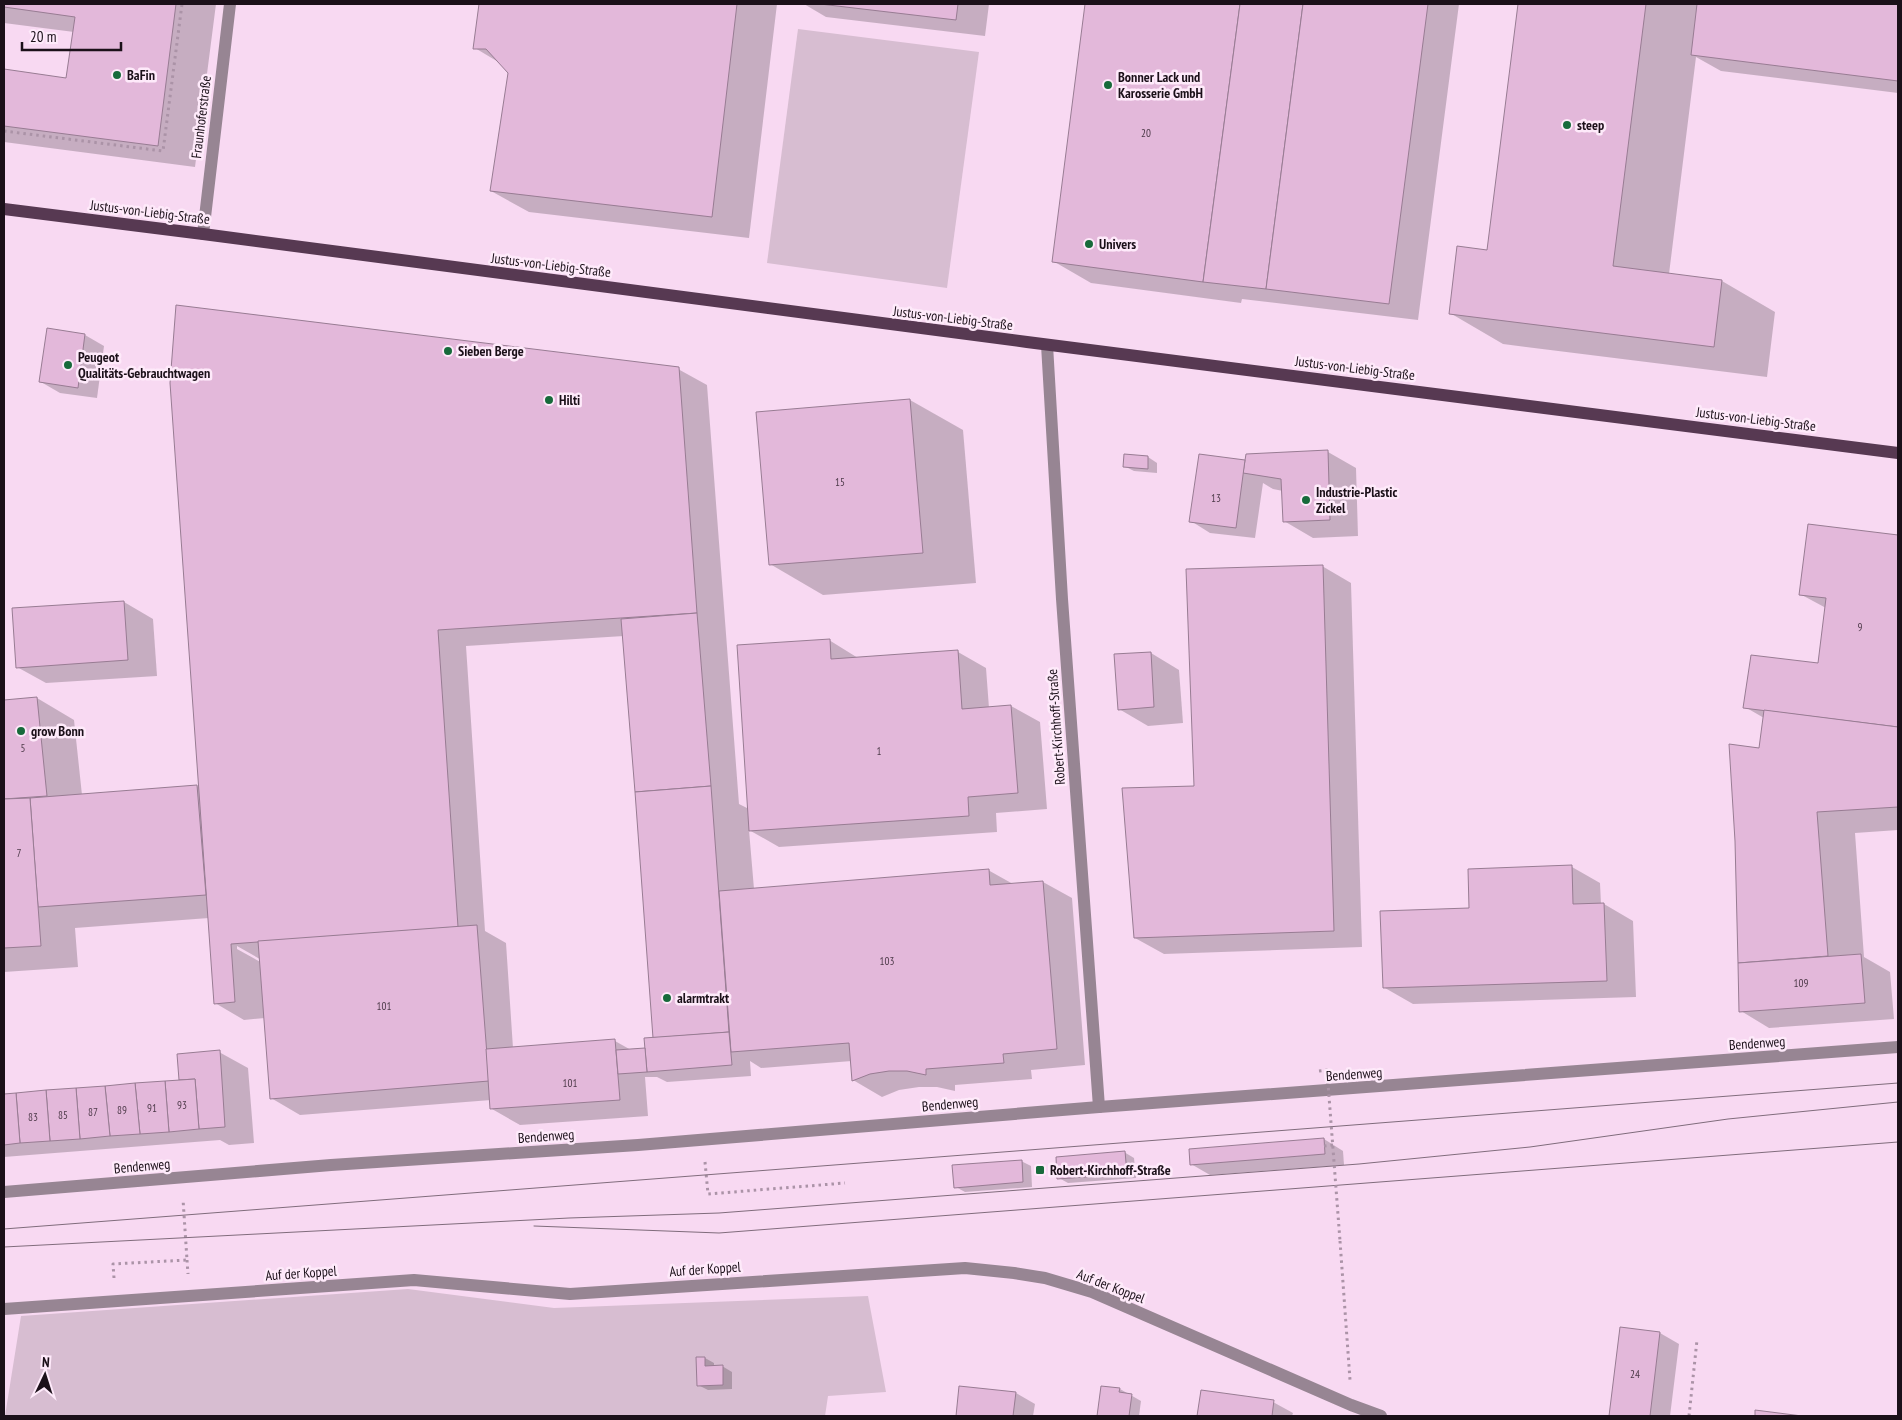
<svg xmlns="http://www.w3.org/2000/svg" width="1902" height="1420" viewBox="0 0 1902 1420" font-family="'PT Sans Narrow',sans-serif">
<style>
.green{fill:#d7bdd1}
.shadow{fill:#0003;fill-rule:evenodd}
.building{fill:#e3b8da;stroke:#987c93}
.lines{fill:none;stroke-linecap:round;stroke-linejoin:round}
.path{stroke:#ab93a7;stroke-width:3;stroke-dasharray:2.5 4;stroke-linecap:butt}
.minor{stroke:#978593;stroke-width:12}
.major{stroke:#573952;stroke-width:12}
.tram{stroke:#806c7c;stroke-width:1}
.path-bridge{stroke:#ab93a7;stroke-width:3;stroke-dasharray:2.5 4;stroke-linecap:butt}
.poi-dot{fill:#176a3b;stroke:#feeafa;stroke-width:2}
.labels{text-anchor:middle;stroke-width:5;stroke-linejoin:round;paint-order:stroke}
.number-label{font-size:11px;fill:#4d3a49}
.poi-label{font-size:14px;font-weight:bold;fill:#1b1019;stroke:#feeafa;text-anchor:start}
.street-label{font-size:14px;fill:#1b1019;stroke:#feeafa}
</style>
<rect width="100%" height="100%" fill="#f8d9f2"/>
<g class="green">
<path d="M798,29L979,52L947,288L767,263Z"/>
<path d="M408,1289L554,1308L868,1296L886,1392L828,1396L825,1416H5L21,1316Z"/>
</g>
<g class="shadow">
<path d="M4,4H216L195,167L4,142V70L67,79L74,32L4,23Z"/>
<path d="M481,4H777L749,238L529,212L491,191L509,72L500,63L475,48Z"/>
<path d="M804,4H989L985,36L826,17Z"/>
<path d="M1087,4H1459L1418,320L1242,299L1241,303L1091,283L1053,261Z"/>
<path d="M1520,4H1898V93L1721,71L1696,57L1669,274L1722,281L1775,312L1767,377L1503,344L1450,313L1488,251Z"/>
<path d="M85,335L104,346L97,398L60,393L41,382Z"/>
<path d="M678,369L707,385L739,804L749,809L829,640L858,658L958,652L986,668L989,708L1011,706L1040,722L1047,809L996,813L997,832L779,847L749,830L754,889L988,870L1013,884L1043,882L1072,898L1085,1065L1031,1070L1032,1079L955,1085V1091L937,1087H919L899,1090L882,1097L853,1080L852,1061L761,1068L750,1061L751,1076L667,1082L657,1077H645L648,1116L520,1125L492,1109L491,1100L300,1115L271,1098L265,1018L244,1020L215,1003L209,918L75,928L78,967L4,972V701L37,698L74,720L82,795L197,786L200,788ZM624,636L655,1039L645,1049L631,1050L615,1041L513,1048L506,943L485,931L466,646ZM237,946L265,962L264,964L237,949Z"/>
<path d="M910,400L963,430L976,583L823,595L770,564L757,413Z"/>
<path d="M1328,452L1356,468L1358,536L1313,538L1284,521L1283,491L1273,489L1263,483L1255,538L1210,533L1191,521L1200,456L1246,462Z"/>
<path d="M1125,456L1148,457L1157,463V473L1134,471L1124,466Z"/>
<path d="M1809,525L1898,537V830L1855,833L1864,957L1890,972L1894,1019L1769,1028L1741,1011L1736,841L1760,749L1764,718L1745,707L1819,665L1826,608L1800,594Z"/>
<path d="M1322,566L1351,583L1362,947L1164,954L1135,938Z"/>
<path d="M124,602L153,619L157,676L46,683L17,667Z"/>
<path d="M1151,653L1179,670L1183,723L1148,726L1119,709Z"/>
<path d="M1572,867L1600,883L1601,905L1604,904L1633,921L1636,997L1413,1004L1385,988L1470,909Z"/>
<path d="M219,1052L248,1068L254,1143L229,1145L220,1140L4,1157V1095L183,1081L180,1079Z"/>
<path d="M1324,1139L1343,1151L1344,1165L1210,1175L1191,1164Z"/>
<path d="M1124,1152L1134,1158L1136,1178L1068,1183L1059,1178Z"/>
<path d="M1021,1161L1031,1166L1032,1187L965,1192L956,1187Z"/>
<path d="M1621,1328L1660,1333L1679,1344L1670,1416H1611Z"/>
<path d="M705,1358L714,1363V1367L722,1366L732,1372V1389L708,1390L698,1385Z"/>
<path d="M961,1387L1016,1393L1035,1404L1033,1416H957Z"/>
<path d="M1102,1387L1120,1389L1141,1401L1139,1416H1098Z"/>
<path d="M1202,1391L1273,1402L1293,1413L1292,1416H1199Z"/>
</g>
<g class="building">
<path d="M4,4H176L158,146L4,126V69L66,78L75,17L4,7Z"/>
<path d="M479,4H737L712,217L490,191L508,73L486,49H473Z"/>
<path d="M820,4H958L956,20Z"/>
<path d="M1085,4H1240L1203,282L1052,262Z"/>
<path d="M1240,4H1303L1266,289L1203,282Z"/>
<path d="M1303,4H1428L1389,304L1266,289Z"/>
<path d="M1518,4H1646L1613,266L1722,280L1714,347L1449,314L1457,246L1487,250Z"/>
<path d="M1697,4H1898V81L1691,55Z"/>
<path d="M176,305L679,367L697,613L438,630L458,927L231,944L235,1002L214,1004L170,383Z"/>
<path d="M47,328L85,334L78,388L39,382Z"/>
<path d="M910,399L923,553L769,565L756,412Z"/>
<path d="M1328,450L1330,520L1283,522L1281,479L1243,473L1246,454Z"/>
<path d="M1124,454L1148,456V469L1123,467Z"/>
<path d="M1199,454L1245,460L1236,528L1189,522Z"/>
<path d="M1808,524L1898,535V727L1743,708L1751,655L1818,663L1826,598L1799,595Z"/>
<path d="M1323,565L1334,931L1134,938L1122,788L1194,786L1186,569Z"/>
<path d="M124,601L128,660L16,668L12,608Z"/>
<path d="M697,613L711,786L635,792L621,619Z"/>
<path d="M830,639L831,659L958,650L962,709L1011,705L1018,793L968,797L969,816L749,831L737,645Z"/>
<path d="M1151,652L1154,707L1118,710L1114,654Z"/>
<path d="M37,697L47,796L4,799V700Z"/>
<path d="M1764,710L1898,727V807L1817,812L1828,956L1738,963L1735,841L1729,744L1759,748Z"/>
<path d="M197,785L206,895L38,907L30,798Z"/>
<path d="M711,786L729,1032L653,1038L635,792Z"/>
<path d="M30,798L41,946L4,948V799Z"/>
<path d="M1572,865L1573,904L1604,903L1607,981L1383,988L1380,911L1469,908L1468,869Z"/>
<path d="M989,869L990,885L1043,881L1057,1049L1003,1054L1004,1063L926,1069V1075L907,1071H889L870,1074L852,1081L849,1043L731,1052L719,891Z"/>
<path d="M477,925L489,1081L270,1099L258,941Z"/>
<path d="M1861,954L1865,1003L1739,1012L1738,963Z"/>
<path d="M729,1032L732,1065L647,1072L644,1038Z"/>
<path d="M615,1039L620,1100L490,1109L486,1049Z"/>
<path d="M645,1048L647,1072L618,1074L616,1050Z"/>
<path d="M220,1050L225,1127L199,1129L195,1079L179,1080L177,1054Z"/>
<path d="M195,1079L199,1129L169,1132L165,1081Z"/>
<path d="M165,1081L169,1132L140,1134L135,1083Z"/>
<path d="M135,1083L140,1134L110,1136L105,1086Z"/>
<path d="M105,1086L110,1136L80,1139L76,1088Z"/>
<path d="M76,1088L80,1139L50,1141L46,1090Z"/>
<path d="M46,1090L50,1141L20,1143L16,1093Z"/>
<path d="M16,1093L20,1143L4,1145V1094Z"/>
<path d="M1324,1138L1325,1154L1190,1165L1189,1149Z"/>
<path d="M1125,1151L1127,1174L1057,1179L1056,1157Z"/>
<path d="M1022,1160L1023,1182L954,1188L952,1165Z"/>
<path d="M1620,1327L1660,1332L1650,1416H1609Z"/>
<path d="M696,1357H705V1366L723,1365V1385L697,1386Z"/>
<path d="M959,1386L1016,1392L1013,1416H956Z"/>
<path d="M1101,1386L1120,1388L1119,1392L1132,1394L1129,1416H1097Z"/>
<path d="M1201,1390L1274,1400L1272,1416H1197Z"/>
<path d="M1755,1410L1802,1416H1755Z"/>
</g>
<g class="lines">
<g class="path">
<path d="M4,131L163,151L182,4"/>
<path d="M1324,1146L1333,1145"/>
<path d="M705,1162L708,1194L845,1183"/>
<path d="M1340,1241L1350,1380"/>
<path d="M187,1260L188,1274"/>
<path d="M114,1278L113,1264L187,1260L183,1199"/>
<path d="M1689,1416L1697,1340"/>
</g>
<g class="minor">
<path d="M203,234L230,4"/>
<path d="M1047,345L1062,599L1099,1107"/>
<path d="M4,1192L331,1165L638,1145L1099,1107L1898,1047"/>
<path d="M4,1309L414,1280L570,1294L965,1268L1014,1273L1045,1278L1092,1292L1351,1405L1381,1416"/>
</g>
<path class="major" d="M4,209L203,234L1027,342L1898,453"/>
<g class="tram">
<path d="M534,1226L719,1233L1898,1142"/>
<path d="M4,1229L1898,1083"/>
<path d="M4,1247L569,1218L719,1213L1359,1164L1530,1147L1728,1119L1898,1102"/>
</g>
<path class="path-bridge" d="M1319,1071L1327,1070L1340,1241"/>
</g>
<g class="poi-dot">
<circle cx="117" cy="75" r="5"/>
<circle cx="1108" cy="85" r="5"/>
<circle cx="1567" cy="125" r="5"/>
<circle cx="1089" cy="244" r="5"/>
<circle cx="448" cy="351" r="5"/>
<circle cx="68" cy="365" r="5"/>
<circle cx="549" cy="400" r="5"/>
<circle cx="1306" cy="500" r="5"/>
<circle cx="21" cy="731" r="5"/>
<circle cx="667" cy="998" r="5"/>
<rect x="1035" y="1165" width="10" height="10" rx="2.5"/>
</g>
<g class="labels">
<g class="number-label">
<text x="1146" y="137">20</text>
<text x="840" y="486">15</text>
<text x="1216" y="502">13</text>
<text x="1860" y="631">9</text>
<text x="23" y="752">5</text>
<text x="879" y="755">1</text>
<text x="19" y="857">7</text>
<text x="887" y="965">103</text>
<text x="1801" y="987">109</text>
<text x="384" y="1010">101</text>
<text x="570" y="1087">101</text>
<text x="182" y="1109">93</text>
<text x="152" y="1112">91</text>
<text x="122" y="1114">89</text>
<text x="93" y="1116">87</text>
<text x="63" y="1119">85</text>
<text x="33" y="1121">83</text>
<text x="1635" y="1378">24</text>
</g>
<g class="poi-label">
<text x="127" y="80">BaFin</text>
<text x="1118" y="82">Bonner Lack und<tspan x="1118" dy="16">Karosserie GmbH</tspan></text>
<text x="1577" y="130">steep</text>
<text x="1099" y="249">Univers</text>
<text x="458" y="356">Sieben Berge</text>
<text x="78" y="362">Peugeot<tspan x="78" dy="16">Qualitäts-Gebrauchtwagen</tspan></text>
<text x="559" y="405">Hilti</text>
<text x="1316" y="497">Industrie-Plastic<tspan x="1316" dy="16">Zickel</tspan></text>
<text x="31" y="736">grow Bonn</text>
<text x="677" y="1003">alarmtrakt</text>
<text x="1050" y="1175">Robert-Kirchhoff-Straße</text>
</g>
<g class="street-label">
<text transform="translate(201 117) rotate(-83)" y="5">Fraunhoferstraße</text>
<text transform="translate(150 212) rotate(7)" y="5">Justus-von-Liebig-Straße</text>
<text transform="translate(551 265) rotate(7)" y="5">Justus-von-Liebig-Straße</text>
<text transform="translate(953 318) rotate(7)" y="5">Justus-von-Liebig-Straße</text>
<text transform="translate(1355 368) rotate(7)" y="5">Justus-von-Liebig-Straße</text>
<text transform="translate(1756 419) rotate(7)" y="5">Justus-von-Liebig-Straße</text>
<text transform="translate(1056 727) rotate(-94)" y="5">Robert-Kirchhoff-Straße</text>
<text transform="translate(1757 1043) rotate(-4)" y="5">Bendenweg</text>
<text transform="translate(1354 1074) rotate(-4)" y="5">Bendenweg</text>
<text transform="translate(950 1104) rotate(-5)" y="5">Bendenweg</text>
<text transform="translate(546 1136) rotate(-4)" y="5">Bendenweg</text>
<text transform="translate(142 1166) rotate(-5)" y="5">Bendenweg</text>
<text transform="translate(705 1269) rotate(-4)" y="5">Auf der Koppel</text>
<text transform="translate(301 1273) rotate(-4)" y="5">Auf der Koppel</text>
<text transform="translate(1111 1286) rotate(21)" y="5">Auf der Koppel</text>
</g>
</g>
<rect width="1902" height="1420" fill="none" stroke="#1b1019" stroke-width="10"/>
<g transform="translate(45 1375) rotate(4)" stroke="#feeafa" stroke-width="4" paint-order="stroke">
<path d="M0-4L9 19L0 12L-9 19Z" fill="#1b1019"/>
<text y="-8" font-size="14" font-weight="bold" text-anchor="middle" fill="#1b1019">N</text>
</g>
<path d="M22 42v8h99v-8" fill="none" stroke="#1b1019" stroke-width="2.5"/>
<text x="30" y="42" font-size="15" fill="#1b1019" stroke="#feeafa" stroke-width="4" paint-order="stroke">20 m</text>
</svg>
